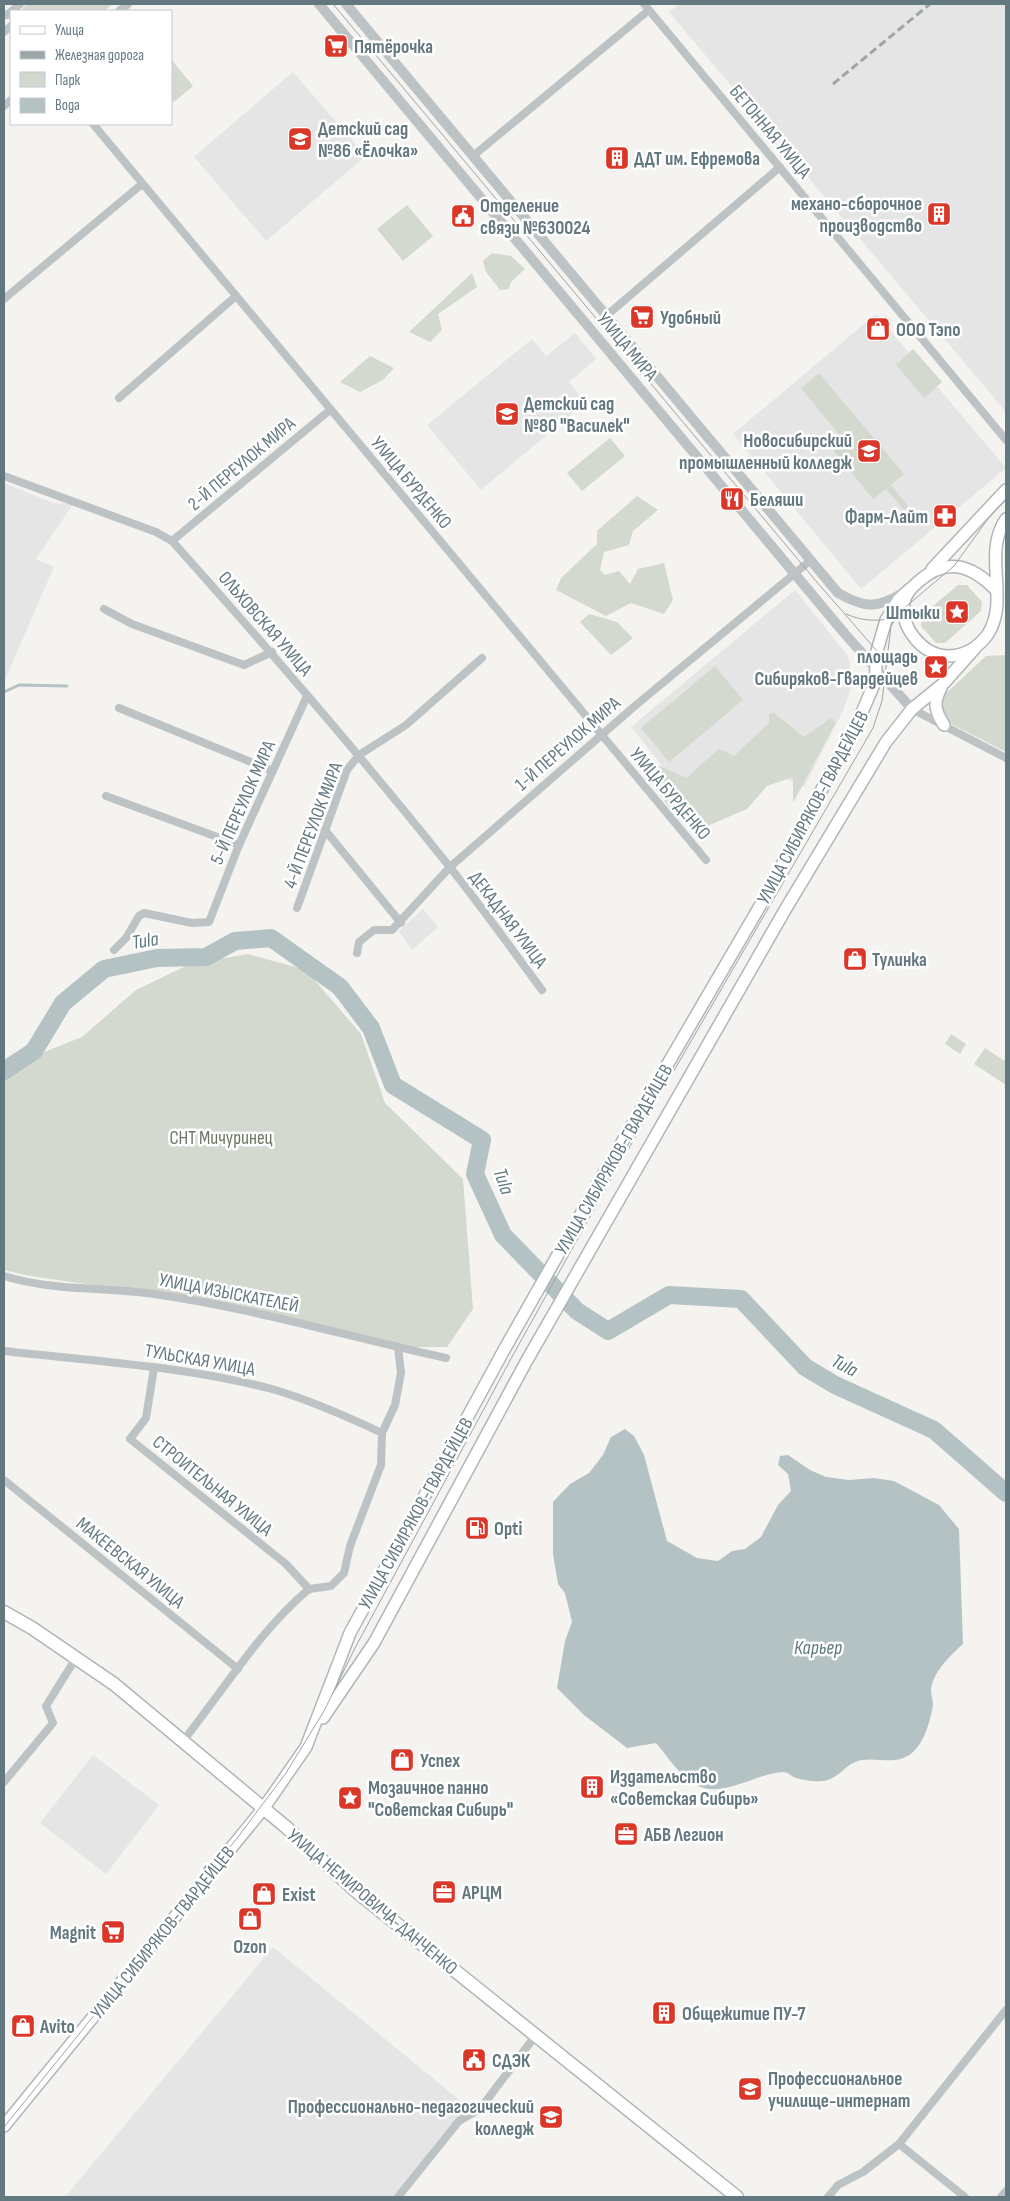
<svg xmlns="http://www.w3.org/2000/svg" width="1010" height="2201" viewBox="0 0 1010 2201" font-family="'Sofia Sans Condensed',sans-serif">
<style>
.built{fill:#e4e5e4}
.green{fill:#d4d9cf}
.water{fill:#b4c2c4}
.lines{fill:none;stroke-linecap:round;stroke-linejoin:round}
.stream{stroke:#b4c2c4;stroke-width:3}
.river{stroke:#b4c2c4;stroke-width:18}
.secondary-casing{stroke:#afb6b9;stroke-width:14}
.primary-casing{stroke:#aeb4b7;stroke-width:15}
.minor{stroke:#bdc2c4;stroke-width:8}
.tertiary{stroke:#bdc2c4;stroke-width:10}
.secondary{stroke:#fff;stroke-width:11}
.primary{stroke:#fff;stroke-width:12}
.tram{stroke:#9ca5a8;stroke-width:1}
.rail{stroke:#9ca5a8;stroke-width:3;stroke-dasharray:8 4;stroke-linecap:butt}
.labels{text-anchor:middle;stroke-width:5;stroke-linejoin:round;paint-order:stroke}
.poi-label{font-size:19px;font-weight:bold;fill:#647880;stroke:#fff;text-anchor:start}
.street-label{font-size:19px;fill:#647880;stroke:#fff}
.park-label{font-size:19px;fill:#6a7763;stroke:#fff}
.water-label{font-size:20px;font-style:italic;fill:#5f7a7e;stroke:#fff}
</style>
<rect width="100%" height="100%" fill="#f4f3f0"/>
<g class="built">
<path d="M680,4H1006V412L669,12Z"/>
<path d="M293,72L366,156L266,241L194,157Z"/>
<path d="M876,314L1006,468L861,589L733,434Z"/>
<path d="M575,333L596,359L569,382L586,402L481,490L427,425L532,339L546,356Z"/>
<path d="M4,483L53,503L73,504L36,559L54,567L6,677L4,676Z"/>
<path d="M795,590L848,656L853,683L843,711L804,787L777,775L681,789L631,727Z"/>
<path d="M423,909L438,927L412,950L399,931Z"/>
<path d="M93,1755L159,1805L106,1874L40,1823Z"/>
<path d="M273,1947L468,2107L396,2197H65Z"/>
</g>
<g class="green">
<path d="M28,4H113L104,11H25L22,8Z"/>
<path d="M171,59L193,86L174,102L171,99Z"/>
<path d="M407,205L433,236L403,261L377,229Z"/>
<path d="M492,253L511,256L525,269L511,282L509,289L500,290L486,272L483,261Z"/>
<path d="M472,273L477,287L438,314L442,330L430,342L409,332Z"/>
<path d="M913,349L942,382L924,398L896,365Z"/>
<path d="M370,356L394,368L383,380L360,392L340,382Z"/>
<path d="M819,373L904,474L891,485L908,506L904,510L886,489L873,499L833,450L841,437L801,388Z"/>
<path d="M610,438L625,456L582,491L567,473Z"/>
<path d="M637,496L658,510L633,531L629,545L604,552L600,570L605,575L619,571L630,584L638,569L664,563L673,600L664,614L631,603L606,616L556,590L561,578L597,544V531Z"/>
<path d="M958,585H967L982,602L981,611L945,643H936L921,626V616Z"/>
<path d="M589,614L617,622L633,638L611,655L580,622Z"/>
<path d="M1006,655V752L947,722L938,707L941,698L986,656Z"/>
<path d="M715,666L743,700L669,762L641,728Z"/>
<path d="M774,713L804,737L831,718L836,722L793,803V777L767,786L747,809L705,827L668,806L639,763L647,760L686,778L719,749L734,756L769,723V714Z"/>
<path d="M248,954L306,970L361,1034L385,1103L463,1179L473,1309L447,1347H396L154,1294L30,1276L4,1270V1068L82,1037L136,990L190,964Z"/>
<path d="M951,1034L966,1044L960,1054L945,1044Z"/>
<path d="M985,1048L1006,1062V1085L974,1064Z"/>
</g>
<path class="water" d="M625,1429L634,1436L644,1455L667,1541L697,1558L718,1561L732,1551L745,1549L761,1537L778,1505L791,1491L788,1474L778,1465L780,1456L788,1455L810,1470L826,1477L849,1480L874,1478L894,1481L939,1505L959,1529L963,1644C951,1655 933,1671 931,1690C931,1695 933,1700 933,1705C931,1718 925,1740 915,1750C899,1767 881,1757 862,1760C846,1762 839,1780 822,1781C815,1782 803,1780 796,1778C791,1776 788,1772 783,1772C761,1773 730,1792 709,1789C685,1786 671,1760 656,1743L627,1748L584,1715L557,1688L565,1641L572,1622L565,1593L558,1584L553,1554V1502L570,1484L589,1473L603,1455L611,1437Z"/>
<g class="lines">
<path class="stream" d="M4,692L19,685L67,686"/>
<path class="river" d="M4,1071L34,1051L63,1003L104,969L157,958L206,957L235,941L271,938L340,987L371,1028L393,1085L482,1140L475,1174L503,1235L577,1311L608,1331L669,1295L741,1299L805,1367L835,1385L934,1430L1006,1493"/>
<defs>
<g id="secondary">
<path d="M932,569L1006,490"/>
<path d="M997,591C972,565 947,556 918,582C912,587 905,594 904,603C900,628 923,655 947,656C964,656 978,648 988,634C1010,600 982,553 1006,519"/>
<path d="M941,688C933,703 935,711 944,725"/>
<path d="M323,1718L374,1643L526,1362L785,910L886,742L912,709L944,683L975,648"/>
<path d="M4,2126L263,1809L306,1747L350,1633L504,1350L603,1175L764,899L860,717L875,682L877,651L886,620L899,599L910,589"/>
</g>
<path id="primary" d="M4,1612L32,1628L114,1684L286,1827L357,1892L737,2197"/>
</defs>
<use href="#secondary" class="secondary-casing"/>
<use href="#primary" class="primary-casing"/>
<g class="minor">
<path d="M644,4L1006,440"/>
<path d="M119,11L128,4"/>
<path d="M7,15L20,4"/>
<path d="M4,32L11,26"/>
<path d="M4,106L11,100"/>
<path d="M93,124L706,860"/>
<path d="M473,156L649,10"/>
<path d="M4,299L142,184"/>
<path d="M606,316L780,167"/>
<path d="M119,398L236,296"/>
<path d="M4,476L156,532L172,541C267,647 360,755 449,866C481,906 511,948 542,990"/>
<path d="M172,541L330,410"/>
<path d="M104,609L132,624L244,665L272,652"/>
<path d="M119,708L273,771"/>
<path d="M912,709L1006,758"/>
<path d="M106,796L239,845"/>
<path d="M325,830L401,923"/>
<path d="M297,908L347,770L359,755L406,725L482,658"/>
<path d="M114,950L126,938L139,916L144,913L192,923L209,922L239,845L307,696"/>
<path d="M357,953L359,942L374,930H392L450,867L636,705L811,560"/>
<path d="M4,1276C52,1291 104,1287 154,1294C253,1308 349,1337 446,1358"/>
<path d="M4,1351C93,1361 184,1366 272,1389C310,1400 346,1416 382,1433"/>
<path d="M154,1368L146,1418L130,1439L286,1564L309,1589"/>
<path d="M4,1480L238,1669"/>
<path d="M309,1589L331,1586L344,1573L350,1546L381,1465L382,1433L395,1405L401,1373L398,1347"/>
<path d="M183,1741C223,1691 259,1631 309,1589"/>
<path d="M4,1782L53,1723L46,1706L76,1658"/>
<path d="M899,2144L965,2197"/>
<path d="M398,2197L459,2121L480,2109L536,2035"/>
<path d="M828,2197L838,2185L863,2172L899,2144L1006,2010"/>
<path d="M1001,2197L1006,2191"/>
</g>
<g class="tertiary">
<path d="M319,4L845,634L912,709"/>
<path d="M346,4L838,593C865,608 876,609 903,593"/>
</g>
<use href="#secondary" class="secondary"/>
<use href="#primary" class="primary"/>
<g class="tram">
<path d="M333,4L816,581L877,651L886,666"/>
<path d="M846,614C864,622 881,622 900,616"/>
<path d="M4,2127L238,1837L286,1773L324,1711L355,1648L513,1355L611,1179L873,728L882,701L891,626L903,609L954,566L990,516L1006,500"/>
</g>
<path class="rail" d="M833,84L930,4"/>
</g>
<defs>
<symbol id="supermarket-square" viewBox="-11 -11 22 22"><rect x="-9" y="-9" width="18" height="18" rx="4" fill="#db3729" stroke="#fff"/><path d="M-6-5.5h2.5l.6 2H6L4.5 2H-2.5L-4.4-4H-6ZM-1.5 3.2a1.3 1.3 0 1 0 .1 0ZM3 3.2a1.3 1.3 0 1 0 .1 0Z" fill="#fff"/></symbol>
<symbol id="school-square" viewBox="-11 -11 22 22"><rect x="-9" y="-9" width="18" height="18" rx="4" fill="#db3729" stroke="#fff"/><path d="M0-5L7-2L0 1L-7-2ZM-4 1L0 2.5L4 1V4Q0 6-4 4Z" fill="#fff"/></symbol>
<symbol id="building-square" viewBox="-11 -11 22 22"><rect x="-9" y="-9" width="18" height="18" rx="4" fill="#db3729" stroke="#fff"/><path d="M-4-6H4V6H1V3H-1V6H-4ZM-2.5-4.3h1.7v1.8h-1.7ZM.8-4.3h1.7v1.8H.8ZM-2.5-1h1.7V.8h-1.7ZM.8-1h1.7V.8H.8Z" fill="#fff"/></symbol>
<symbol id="civic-square" viewBox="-11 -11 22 22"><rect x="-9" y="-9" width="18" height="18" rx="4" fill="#db3729" stroke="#fff"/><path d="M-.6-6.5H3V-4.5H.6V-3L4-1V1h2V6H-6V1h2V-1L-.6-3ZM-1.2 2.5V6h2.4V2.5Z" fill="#fff"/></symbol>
<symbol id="shop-square" viewBox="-11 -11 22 22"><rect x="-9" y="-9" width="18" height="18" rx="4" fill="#db3729" stroke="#fff"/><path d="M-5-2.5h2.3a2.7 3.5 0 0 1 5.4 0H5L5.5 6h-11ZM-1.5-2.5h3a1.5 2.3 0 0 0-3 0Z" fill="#fff"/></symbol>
<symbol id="university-square" viewBox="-11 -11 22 22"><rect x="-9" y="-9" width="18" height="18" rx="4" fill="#db3729" stroke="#fff"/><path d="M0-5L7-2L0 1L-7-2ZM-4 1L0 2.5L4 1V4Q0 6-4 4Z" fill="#fff"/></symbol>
<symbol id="restaurant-square" viewBox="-11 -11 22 22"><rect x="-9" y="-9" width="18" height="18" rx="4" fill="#db3729" stroke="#fff"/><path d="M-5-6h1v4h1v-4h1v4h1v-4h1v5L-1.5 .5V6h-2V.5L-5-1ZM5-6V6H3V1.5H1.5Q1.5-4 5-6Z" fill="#fff"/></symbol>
<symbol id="pharmacy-square" viewBox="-11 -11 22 22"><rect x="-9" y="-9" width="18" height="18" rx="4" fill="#db3729" stroke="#fff"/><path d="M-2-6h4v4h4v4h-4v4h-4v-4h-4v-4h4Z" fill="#fff"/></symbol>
<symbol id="sight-square" viewBox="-11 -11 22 22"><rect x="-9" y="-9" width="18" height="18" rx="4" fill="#db3729" stroke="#fff"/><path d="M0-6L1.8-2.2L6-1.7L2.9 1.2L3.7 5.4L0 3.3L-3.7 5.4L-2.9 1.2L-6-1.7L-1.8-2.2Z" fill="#fff"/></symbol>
<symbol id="fuel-square" viewBox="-11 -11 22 22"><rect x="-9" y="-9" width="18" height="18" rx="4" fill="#db3729" stroke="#fff"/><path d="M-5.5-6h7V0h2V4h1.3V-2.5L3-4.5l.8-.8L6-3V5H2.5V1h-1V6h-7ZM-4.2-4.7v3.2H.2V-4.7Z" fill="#fff"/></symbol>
<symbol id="office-square" viewBox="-11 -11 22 22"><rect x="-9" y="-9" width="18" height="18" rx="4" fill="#db3729" stroke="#fff"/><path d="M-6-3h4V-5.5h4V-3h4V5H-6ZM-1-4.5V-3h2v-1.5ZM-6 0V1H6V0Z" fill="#fff"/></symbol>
</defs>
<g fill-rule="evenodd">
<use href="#supermarket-square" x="322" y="32" width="28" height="28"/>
<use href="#school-square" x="286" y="125" width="28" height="28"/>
<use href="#building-square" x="603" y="144" width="28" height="28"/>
<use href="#building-square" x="925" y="200" width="28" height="28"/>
<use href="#civic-square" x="449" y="202" width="28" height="28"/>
<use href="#supermarket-square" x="628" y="303" width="28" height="28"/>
<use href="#shop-square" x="864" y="315" width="28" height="28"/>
<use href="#school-square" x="493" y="400" width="28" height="28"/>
<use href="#university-square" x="855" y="437" width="28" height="28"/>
<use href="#restaurant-square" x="718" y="485" width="28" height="28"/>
<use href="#pharmacy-square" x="931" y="502" width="28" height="28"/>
<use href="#sight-square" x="943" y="598" width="28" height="28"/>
<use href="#sight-square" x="922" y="653" width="28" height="28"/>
<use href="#shop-square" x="841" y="945" width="28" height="28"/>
<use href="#fuel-square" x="463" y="1514" width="28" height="28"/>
<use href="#shop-square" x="388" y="1746" width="28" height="28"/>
<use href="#building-square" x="578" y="1773" width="28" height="28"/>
<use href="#sight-square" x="336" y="1784" width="28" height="28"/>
<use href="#office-square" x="612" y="1820" width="28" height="28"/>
<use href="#office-square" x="430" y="1878" width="28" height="28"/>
<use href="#shop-square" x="250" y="1880" width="28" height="28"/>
<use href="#shop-square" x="236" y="1905" width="28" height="28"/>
<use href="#supermarket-square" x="99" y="1918" width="28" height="28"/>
<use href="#building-square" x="650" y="1999" width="28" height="28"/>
<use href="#shop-square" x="9" y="2012" width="28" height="28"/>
<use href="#civic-square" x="460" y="2046" width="28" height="28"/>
<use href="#university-square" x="736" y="2075" width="28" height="28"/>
<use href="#university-square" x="537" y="2103" width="28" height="28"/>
</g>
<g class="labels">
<g class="poi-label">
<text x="354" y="53">Пятёрочка</text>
<text x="318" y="135">Детский сад<tspan x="318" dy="22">№86 «Ёлочка»</tspan></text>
<text x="634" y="165">ДДТ им. Ефремова</text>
<text x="922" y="210" text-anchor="end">механо-сборочное<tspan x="922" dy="22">производство</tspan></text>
<text x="480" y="212">Отделение<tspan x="480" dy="22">связи №630024</tspan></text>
<text x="660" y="324">Удобный</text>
<text x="896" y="336">ООО Тэпо</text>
<text x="524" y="410">Детский сад<tspan x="524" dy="22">№80 "Василек"</tspan></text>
<text x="852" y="447" text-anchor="end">Новосибирский<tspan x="852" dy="22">промышленный колледж</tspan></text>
<text x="750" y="506">Беляши</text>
<text x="928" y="523" text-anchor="end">Фарм-Лайт</text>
<text x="940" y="619" text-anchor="end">Штыки</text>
<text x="918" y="663" text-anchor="end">площадь<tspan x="918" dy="22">Сибиряков-Гвардейцев</tspan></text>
<text x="872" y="966">Тулинка</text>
<text x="494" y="1535">Opti</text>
<text x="420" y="1767">Успех</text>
<text x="610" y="1783">Издательство<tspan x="610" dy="22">«Советская Сибирь»</tspan></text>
<text x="368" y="1794">Мозаичное панно<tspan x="368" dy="22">"Советская Сибирь"</tspan></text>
<text x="644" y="1841">АБВ Легион</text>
<text x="462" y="1899">АРЦМ</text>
<text x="282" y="1901">Exist</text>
<text x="96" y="1939" text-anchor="end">Magnit</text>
<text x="250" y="1953" text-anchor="middle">Ozon</text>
<text x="682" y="2020">Общежитие ПУ-7</text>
<text x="40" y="2033">Avito</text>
<text x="492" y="2067">СДЭК</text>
<text x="768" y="2085">Профессиональное<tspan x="768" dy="22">училище-интернат</tspan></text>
<text x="534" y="2113" text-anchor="end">Профессионально-педагогический<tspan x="534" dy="22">колледж</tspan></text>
</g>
<g class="street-label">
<text transform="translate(771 131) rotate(50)" y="7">БЕТОННАЯ УЛИЦА</text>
<text transform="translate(628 346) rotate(50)" y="7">УЛИЦА МИРА</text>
<text transform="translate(241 463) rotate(-40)" y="7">2-Й ПЕРЕУЛОК МИРА</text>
<text transform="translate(412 482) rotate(50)" y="7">УЛИЦА БУРДЕНКО</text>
<text transform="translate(266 623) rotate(49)" y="7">ОЛЬХОВСКАЯ УЛИЦА</text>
<text transform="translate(567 743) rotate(-41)" y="7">1-Й ПЕРЕУЛОК МИРА</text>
<text transform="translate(671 793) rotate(50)" y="7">УЛИЦА БУРДЕНКО</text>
<text transform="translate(242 802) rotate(-66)" y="7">5-Й ПЕРЕУЛОК МИРА</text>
<text transform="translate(812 807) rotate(-62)" y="7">УЛИЦА СИБИРЯКОВ-ГВАРДЕЙЦЕВ</text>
<text transform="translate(312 825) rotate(-69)" y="7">4-Й ПЕРЕУЛОК МИРА</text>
<text transform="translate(509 919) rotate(53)" y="7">ДЕКАДНАЯ УЛИЦА</text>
<text transform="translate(613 1159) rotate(-60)" y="7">УЛИЦА СИБИРЯКОВ-ГВАРДЕЙЦЕВ</text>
<text transform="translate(229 1292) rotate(11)" y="7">УЛИЦА ИЗЫСКАТЕЛЕЙ</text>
<text transform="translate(200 1359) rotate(10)" y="7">ТУЛЬСКАЯ УЛИЦА</text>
<text transform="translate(213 1485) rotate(39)" y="7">СТРОИТЕЛЬНАЯ УЛИЦА</text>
<text transform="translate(415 1513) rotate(-61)" y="7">УЛИЦА СИБИРЯКОВ-ГВАРДЕЙЦЕВ</text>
<text transform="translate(131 1562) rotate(39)" y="7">МАКЕЕВСКАЯ УЛИЦА</text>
<text transform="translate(373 1901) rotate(40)" y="7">УЛИЦА НЕМИРОВИЧА-ДАНЧЕНКО</text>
<text transform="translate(162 1932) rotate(-51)" y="7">УЛИЦА СИБИРЯКОВ-ГВАРДЕЙЦЕВ</text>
</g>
<g class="park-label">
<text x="221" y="1144">СНТ Мичуринец</text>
</g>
<g class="water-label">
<text transform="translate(145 940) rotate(-9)" y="7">Tula</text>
<text transform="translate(504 1181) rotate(70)" y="7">Tula</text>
<text transform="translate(845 1365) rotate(28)" y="7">Tula</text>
<text x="818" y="1654">Карьер</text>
</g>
</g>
<rect width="1010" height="2201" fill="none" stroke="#647880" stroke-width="10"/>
<rect x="10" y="10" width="162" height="115" fill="#ffffff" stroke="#c1c9cc"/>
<rect x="20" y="26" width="25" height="8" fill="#ffffff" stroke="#c1c9cc"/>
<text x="55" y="35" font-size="15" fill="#647880">Улица</text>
<rect x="20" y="51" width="25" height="8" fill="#9ca5a8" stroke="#c1c9cc"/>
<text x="55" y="60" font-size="15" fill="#647880">Железная дорога</text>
<rect x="20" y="72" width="25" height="15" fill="#d4d9cf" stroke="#c1c9cc"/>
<text x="55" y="85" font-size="15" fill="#647880">Парк</text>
<rect x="20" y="98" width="25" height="15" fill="#b4c2c4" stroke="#c1c9cc"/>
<text x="55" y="110" font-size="15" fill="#647880">Вода</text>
</svg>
